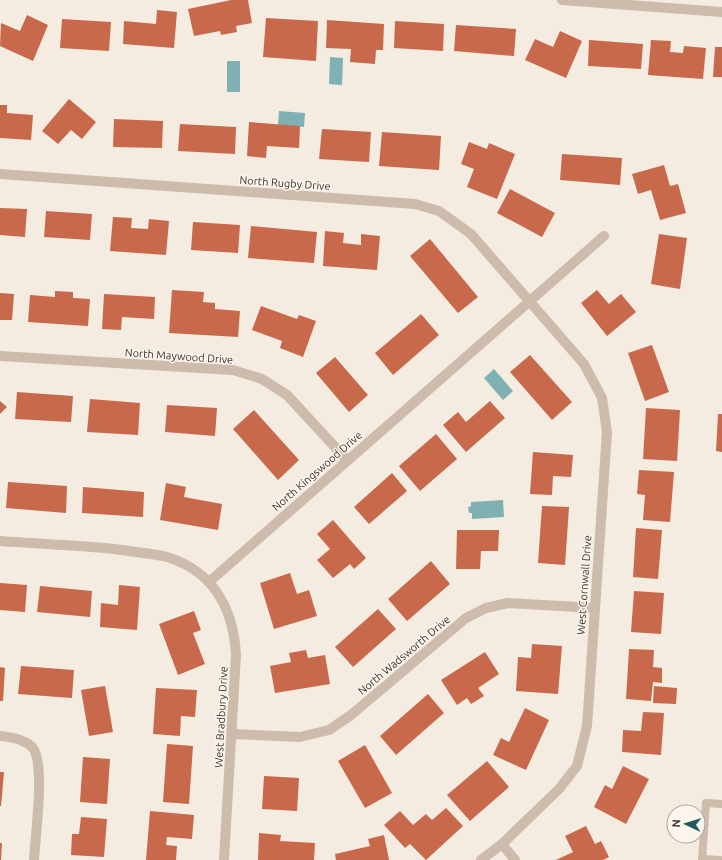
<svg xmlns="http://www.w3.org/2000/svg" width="722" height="860" viewBox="0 0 722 860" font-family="Ubuntu,sans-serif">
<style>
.water{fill:#7fb0b2}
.building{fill:#c8694b}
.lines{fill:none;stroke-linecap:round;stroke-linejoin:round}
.lane{stroke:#cdbbac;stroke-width:8}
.street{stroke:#cdbbac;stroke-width:10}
.labels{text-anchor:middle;stroke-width:3;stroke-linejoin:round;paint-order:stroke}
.street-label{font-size:11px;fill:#3b302b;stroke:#fbf5ee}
</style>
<rect width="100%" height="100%" fill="#f4ebe1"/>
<g class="water">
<path d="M330,57L343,58L342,85L329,84Z"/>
<rect x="227" y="61" width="13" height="31"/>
<path d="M279,111L305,113L304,127L278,125Z"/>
<path d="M494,369L513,391L503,400L484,378Z"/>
<path d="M503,500L504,517L472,519V513H469L468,507L471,506V502Z"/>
</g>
<g class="building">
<path d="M231,0H248L252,23L236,26L237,32L221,35L220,31L194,36L188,9Z"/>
<path d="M157,10L177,12L174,48L123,44L124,21L156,24Z"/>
<path d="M27,15L48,25L33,61L0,46L1,23L20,31Z"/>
<path d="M266,18L318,21L316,61L263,57Z"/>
<path d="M62,19L111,22L109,51L60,48Z"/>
<path d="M327,20L384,24L383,50H376L375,64L350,62L351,49L326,48Z"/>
<path d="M395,21L444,24L443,51L394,48Z"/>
<path d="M456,25L516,29L514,56L454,51Z"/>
<path d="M560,31L582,41L566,78L525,60L535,39L553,47Z"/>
<path d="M589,40L643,44L641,69L588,66Z"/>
<path d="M651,40L671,41L670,52L683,53L684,46L706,48L703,79L648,75Z"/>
<path d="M715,47H722V77H713Z"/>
<path d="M69,99L96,122L82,139L71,130L58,144L42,131Z"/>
<path d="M0,105H7V113L33,115L31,140L0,138Z"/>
<path d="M114,119L163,121L162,148L113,147Z"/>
<path d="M249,122L300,126L299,148L267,146L266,158L247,156Z"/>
<path d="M180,124L236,127L235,154L178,151Z"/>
<path d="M322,129L371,132L369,162L319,159Z"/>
<path d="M382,132L441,136L439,170L379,166Z"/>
<path d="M469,142L487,149L489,143L515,154L497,199L467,187L474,169L461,164Z"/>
<path d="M562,154L622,158L620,185L560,180Z"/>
<path d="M664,165L670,186L678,184L686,213L660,220L651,190L638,194L632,174Z"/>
<path d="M510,189L555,213L542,237L497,213Z"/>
<path d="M0,208L27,209L25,237L0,235Z"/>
<path d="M46,211L92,214L90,240L44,237Z"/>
<path d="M113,217L132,218L131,228L148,229L149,219L169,221L166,255L110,251Z"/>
<path d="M193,222L240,225L238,253L191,250Z"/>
<path d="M251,226L317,232L314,263L248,258Z"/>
<path d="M325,231L344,233L343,243L361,245V234L380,236L377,270L323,266Z"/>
<path d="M659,234L687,238L680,289L651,284Z"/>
<path d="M430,239L478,297L458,313L410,256Z"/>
<path d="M172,290L204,292L203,302L215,303V309L240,311L238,337L169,333Z"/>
<path d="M597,290L609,304L621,294L636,312L607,336L581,303Z"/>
<path d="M55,291L73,292V298L90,299L88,326L28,322L30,295L55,297Z"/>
<path d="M0,293L14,294L12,320H0Z"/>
<path d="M104,294L155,297L154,319L122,317L121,330L102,329Z"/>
<path d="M261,306L297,319L299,315L316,321L303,357L280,348L282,341L252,330Z"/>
<path d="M421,314L439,335L393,375L375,353Z"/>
<path d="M652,345L669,392L645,401L628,353Z"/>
<path d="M530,355L572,402L552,420L510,372Z"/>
<path d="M335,357L368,395L349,412L316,373Z"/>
<path d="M17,392L73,396L71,422L15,419Z"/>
<path d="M90,399L140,403L138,435L87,432Z"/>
<path d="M0,401L7,407L0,414Z"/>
<path d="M490,401L505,418L466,452L443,425L458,412L466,422Z"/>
<path d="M167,405L217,408L215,436L165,432Z"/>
<path d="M646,408L680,410L677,461L643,459Z"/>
<path d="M254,410L299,460L278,480L233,429Z"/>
<path d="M718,414H722V452L716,451Z"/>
<path d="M436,434L457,459L420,491L399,466Z"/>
<path d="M533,452L573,455L571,477L553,476L552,495L530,494Z"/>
<path d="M639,470L674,472L670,522L643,520L645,495L637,494Z"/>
<path d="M392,473L407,491L369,524L354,507Z"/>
<path d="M8,482L67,486L66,513L6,508Z"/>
<path d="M166,483L186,487L184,497L222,504L218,530L160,520Z"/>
<path d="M83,487L144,492L143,517L82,513Z"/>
<path d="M542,506L569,507L565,565L538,563Z"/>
<path d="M333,520L366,558L354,569L350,564L333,578L317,560L330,549L317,534Z"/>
<path d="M636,528L662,530L658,579L633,577Z"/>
<path d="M457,530H499L498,551H481L480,569H456Z"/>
<path d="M431,561L450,584L407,621L388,599Z"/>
<path d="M290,573L297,594L309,590L317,616L274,629L260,583Z"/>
<path d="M0,583L27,585L25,612L0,610Z"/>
<path d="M119,585L140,587L137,630L100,627L101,603L118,605Z"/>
<path d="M40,586L92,591L90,617L37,612Z"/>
<path d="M634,591L664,593L661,634L631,632Z"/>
<path d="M378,609L396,629L353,667L335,647Z"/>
<path d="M194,611L201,630L193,633L205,664L178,675L159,624Z"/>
<path d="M532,644L562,646L558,694L516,691L518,657L531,658Z"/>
<path d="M629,649L654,650L653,667L662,668V683L653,682L651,701L626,699Z"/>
<path d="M306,650L308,658L325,655L330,684L275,693L270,666L291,662L289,653Z"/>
<path d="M485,652L499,674L478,688L484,696L471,704L467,698L457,705L441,680Z"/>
<path d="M21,666L74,670L72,698L18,694Z"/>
<path d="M0,667L5,668L3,701H0Z"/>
<path d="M105,686L113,732L89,736L81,690Z"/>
<path d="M654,686L677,688L676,704L653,703Z"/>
<path d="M156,688L197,690L195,717L181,716L180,736L153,734Z"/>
<path d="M428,694L444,713L396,755L380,736Z"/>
<path d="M525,708L549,720L526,770L493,755L501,738L509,742Z"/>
<path d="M643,712L664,713L661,755L622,752L623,730L641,731Z"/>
<path d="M167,744L193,746L189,804L163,802Z"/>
<path d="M365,745L392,793L365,808L338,761Z"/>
<path d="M83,757L110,759L107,804L80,802Z"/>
<path d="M487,761L509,787L470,821L447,795Z"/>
<path d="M623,766L649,779L626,824L594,807L605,785L612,789Z"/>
<path d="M0,772H4L1,806H0Z"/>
<path d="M264,776L299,778L297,811L262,809Z"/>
<path d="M446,808L463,826L426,860L410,844L405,848L384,825L400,811L413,825L426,814L432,820Z"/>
<path d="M150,811L194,815L192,839L167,837L166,845L177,846L176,860H146Z"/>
<path d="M81,817L107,819L104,857L71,855L72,834H79Z"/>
<path d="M586,826L595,844L601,841L609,857L603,860H556L573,852L565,836Z"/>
<path d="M259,833L281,835L280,841L315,843L314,860H258Z"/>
<path d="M384,835L389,860H336L335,854L370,846L368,839Z"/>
<path d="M0,843H2L1,860H0Z"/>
</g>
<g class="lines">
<g class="lane">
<path d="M702,859L720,860"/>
<path d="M702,860L706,803L722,804"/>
</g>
<g class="street">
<path d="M562,0L722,12"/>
<path d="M0,174L415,204L439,211L471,234L584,364L602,398L607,432L587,726L577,766L559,789L502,844L515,860"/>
<path d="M0,356L233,370L262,379L287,395L347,460"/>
<path d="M0,541C38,544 77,545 115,549C132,552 150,553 167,557C213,571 233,608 236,654L224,860"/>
<path d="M209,582L604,236"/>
<path d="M232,734L300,737L329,730L351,715L466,618L486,608L508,603L595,608"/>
<path d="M0,736C11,737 24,739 32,747C46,761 35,838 34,860"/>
<path d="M481,860L502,844"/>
</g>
</g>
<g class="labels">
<g class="street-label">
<text transform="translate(285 183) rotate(4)" y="4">North Rugby Drive</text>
<text transform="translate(179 356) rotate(4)" y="4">North Maywood Drive</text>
<text transform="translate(317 471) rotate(-41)" y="4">North Kingswood Drive</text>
<text transform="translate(584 585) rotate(-86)" y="4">West Cornwall Drive</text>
<text transform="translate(404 655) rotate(-40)" y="4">North Wadsworth Drive</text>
<text transform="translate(221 717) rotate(-87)" y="4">West Bradbury Drive</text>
</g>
</g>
<g transform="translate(686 824) rotate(274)"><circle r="19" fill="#fbf5ee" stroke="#aea6a0"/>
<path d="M0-3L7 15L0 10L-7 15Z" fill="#1f5a5e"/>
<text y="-6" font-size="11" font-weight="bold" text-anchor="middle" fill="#3b302b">N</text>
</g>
</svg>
